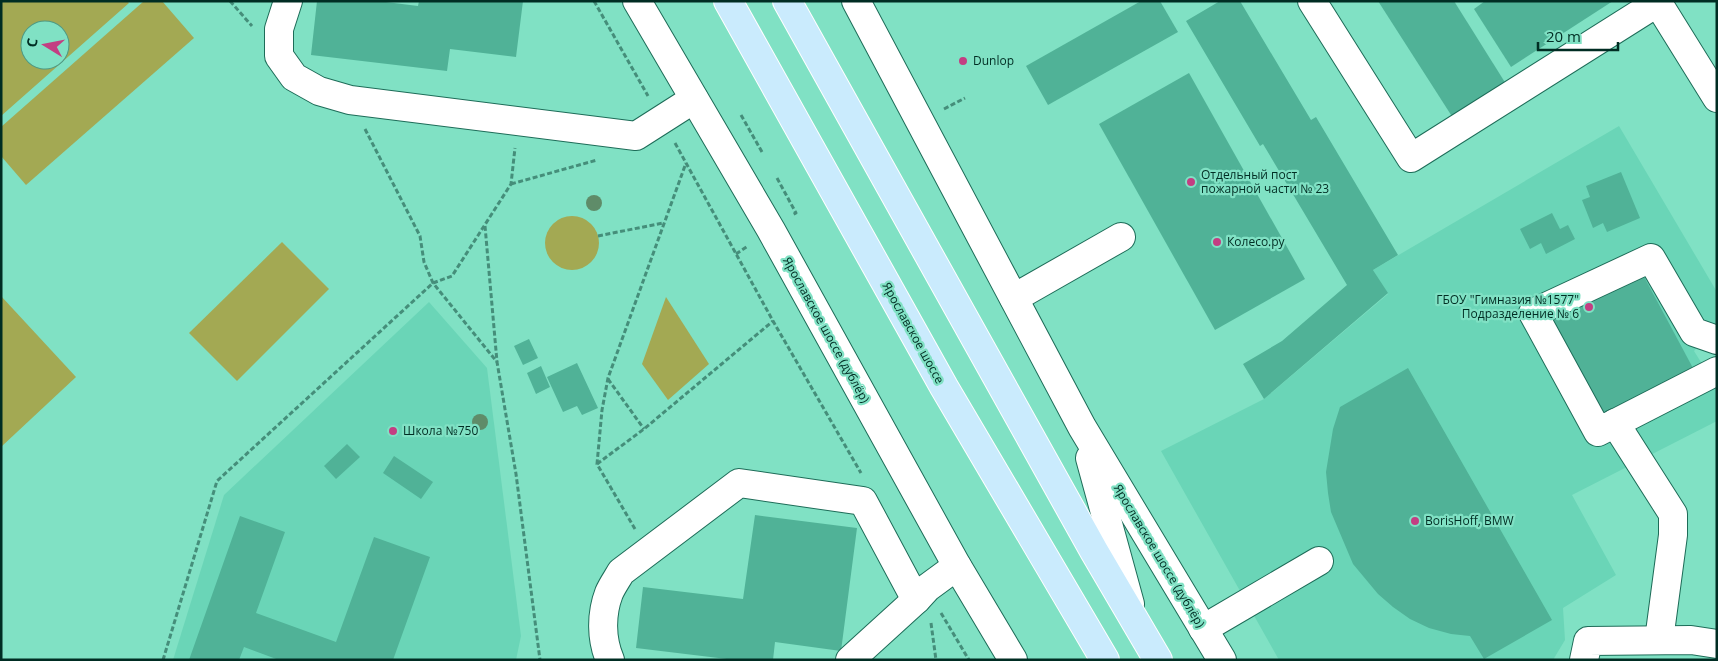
<svg xmlns="http://www.w3.org/2000/svg" width="1718" height="661" viewBox="0 0 1718 661" font-family="'Open Sans',sans-serif">
<style>
.built{fill:#6ad5b7}
.green{fill:#a3a953;fill-rule:evenodd}
.building{fill:#50b297}
.lines{fill:none;stroke-linecap:round;stroke-linejoin:round}
.minor-casing{stroke:#1d6c58;stroke-width:30}
.major-casing{stroke:#fff;stroke-width:30}
.path{stroke:#458e7a;stroke-width:3;stroke-dasharray:5 2.5;stroke-linecap:butt}
.minor{stroke:#fff;stroke-width:28}
.major{stroke:#caebfd;stroke-width:28}
.tree{fill:#5f8c69}
.poi-dot{fill:#c33e82;stroke:#80e1c4;stroke-width:2}
.labels{text-anchor:middle;stroke-width:4.5;stroke-linejoin:round;paint-order:stroke}
.poi-label{font-size:12px;fill:#002d23;stroke:#80e1c4;text-anchor:start}
.street-label{font-size:12px;fill:#002d23;stroke:#80e1c4}
</style>
<rect width="100%" height="100%" fill="#80e1c4"/>
<g class="built">
<path d="M1619,126L1717,292V323L1694,351L1717,388V421L1572,495L1616,575L1563,608L1565,640L1553,660H1279L1161,451L1264,399L1388,294L1373,270Z"/>
<path d="M429,302L487,368L521,636L516,660H173L224,495Z"/>
</g>
<g class="green">
<path d="M1,1H127L129,3L1,116ZM30,30H60V60H30Z"/>
<path d="M144,1H162L194,38L26,185L1,156V127Z"/>
<circle cx="572" cy="243" r="27"/>
<path d="M282,242L329,289L237,381L189,333Z"/>
<path d="M1,296L76,377L1,447Z"/>
<path d="M666,297L709,364L668,400L642,364Z"/>
</g>
<g class="building">
<path d="M317,1H378L418,6L419,1H523L516,57L450,49L447,71L311,55Z"/>
<path d="M1141,1H1160L1178,32L1048,105L1026,66Z"/>
<path d="M1220,1H1240L1311,120L1316,117L1398,255L1373,270L1388,293L1264,399L1243,364L1282,341L1347,285L1263,144L1260,146L1186,21Z"/>
<path d="M1378,1H1454L1506,84L1453,118Z"/>
<path d="M1485,1H1613L1511,67L1474,9Z"/>
<path d="M1189,73L1305,279L1215,330L1099,124Z"/>
<path d="M1621,172L1640,218L1607,232L1603,223L1593,228L1582,200L1590,197L1586,186Z"/>
<path d="M1552,213L1560,229L1568,225L1575,239L1546,254L1541,243L1530,249L1520,229Z"/>
<path d="M1641,271L1694,370L1604,415L1550,318Z"/>
<path d="M529,339L538,358L523,365L514,346Z"/>
<path d="M577,363L598,408L582,415L577,406L563,412L547,377Z"/>
<path d="M541,366L550,387L536,394L527,373Z"/>
<path d="M1408,368L1552,620L1484,659L1470,636L1451,634L1429,628L1410,619L1393,607L1378,594L1353,564L1331,512L1328,493L1326,472L1333,429L1340,407Z"/>
<path d="M347,444L360,457L336,479L324,466Z"/>
<path d="M394,456L433,482L421,499L383,473Z"/>
<path d="M755,515L857,528L841,651L775,642L773,660H735L636,648L643,587L743,599Z"/>
<path d="M240,516L285,532L256,613L336,642L374,537L430,557L393,660H279L244,647L239,660H189Z"/>
</g>
<g class="lines">
<defs>
<g id="minor">
<path d="M288,1L279,29V56L294,77L319,91L350,100L636,136L694,99"/>
<path d="M637,1L771,230L957,566L1013,660"/>
<path d="M856,1L1082,427L1222,660"/>
<path d="M1312,1L1411,158L1660,1"/>
<path d="M1658,3L1717,98"/>
<path d="M1014,298L1121,237"/>
<path d="M1717,340L1694,332L1651,258L1533,313L1598,432L1717,371"/>
<path d="M1615,423L1673,514V535L1659,640"/>
<path d="M1090,458L1130,604"/>
<path d="M1203,629L1319,561"/>
<path d="M610,660C601,639 601,614 609,593C612,586 617,579 621,572L739,483L863,501L916,600"/>
<path d="M850,660L916,600L927,588L957,566"/>
<path d="M1584,660L1588,641L1691,640L1717,644"/>
</g>
<g id="major">
<path d="M728,1L944,387L1105,660"/>
<path d="M787,1L1094,551L1158,660"/>
</g>
</defs>
<use href="#minor" class="minor-casing"/>
<use href="#major" class="major-casing"/>
<g class="path">
<path d="M230,1L252,26"/>
<path d="M594,1L648,96"/>
<path d="M944,109L965,98"/>
<path d="M741,115L762,152"/>
<path d="M365,129L420,236L424,262L433,283L497,362L516,474L540,660"/>
<path d="M675,143L773,321L861,473"/>
<path d="M777,178L796,213L792,215"/>
<path d="M511,184L597,160"/>
<path d="M485,226L497,362"/>
<path d="M598,236L663,223"/>
<path d="M736,254L748,246"/>
<path d="M608,379L644,429"/>
<path d="M597,464L644,429L773,321"/>
<path d="M635,529L597,464L602,410L608,378L686,163"/>
<path d="M941,613L969,660"/>
<path d="M931,623L936,660"/>
<path d="M163,660L217,481L433,283L452,276L511,184L515,148"/>
</g>
<use href="#minor" class="minor"/>
<use href="#major" class="major"/>
</g>
<g class="tree">
<circle cx="594" cy="203" r="8"/>
<circle cx="480" cy="422" r="8"/>
</g>
<g class="poi-dot">
<circle cx="963" cy="61" r="5"/>
<circle cx="1191" cy="182" r="5"/>
<circle cx="1217" cy="242" r="5"/>
<circle cx="1589" cy="307" r="5"/>
<circle cx="393" cy="431" r="5"/>
<circle cx="1415" cy="521" r="5"/>
</g>
<g class="labels">
<g class="poi-label">
<text x="973" y="65">Dunlop</text>
<text x="1201" y="179">Отдельный пост<tspan x="1201" dy="14">пожарной части № 23</tspan></text>
<text x="1227" y="246">Колесо.ру</text>
<text x="1579" y="304" text-anchor="end">ГБОУ "Гимназия №1577"<tspan x="1579" dy="14">Подразделение № 6</tspan></text>
<text x="403" y="435">Школа №750</text>
<text x="1425" y="525">BorisHoff, BMW</text>
</g>
<g class="street-label">
<text transform="translate(826 330) rotate(61)" y="4">Ярославское шоссе (дублёр)</text>
<text transform="translate(913 333) rotate(61)" y="4">Ярославское шоссе</text>
<text transform="translate(1159 556) rotate(59)" y="4">Ярославское шоссе (дублёр)</text>
</g>
</g>
<rect width="1718" height="661" fill="none" stroke="#002d23" stroke-width="5"/>
<g transform="translate(45 45) rotate(280)"><circle r="24" fill="#80e1c4" stroke="#4d9984"/>
<path d="M0-4L9 19L0 12L-9 19Z" fill="#c33e82"/>
<text y="-8" font-size="14" font-weight="bold" text-anchor="middle" fill="#002d23">С</text>
</g>
<path d="M1538 42v8h80v-8" fill="none" stroke="#002d23" stroke-width="2.5"/>
<text x="1546" y="42" font-size="15" fill="#002d23" stroke="#80e1c4" stroke-width="4" paint-order="stroke">20 m</text>
</svg>
